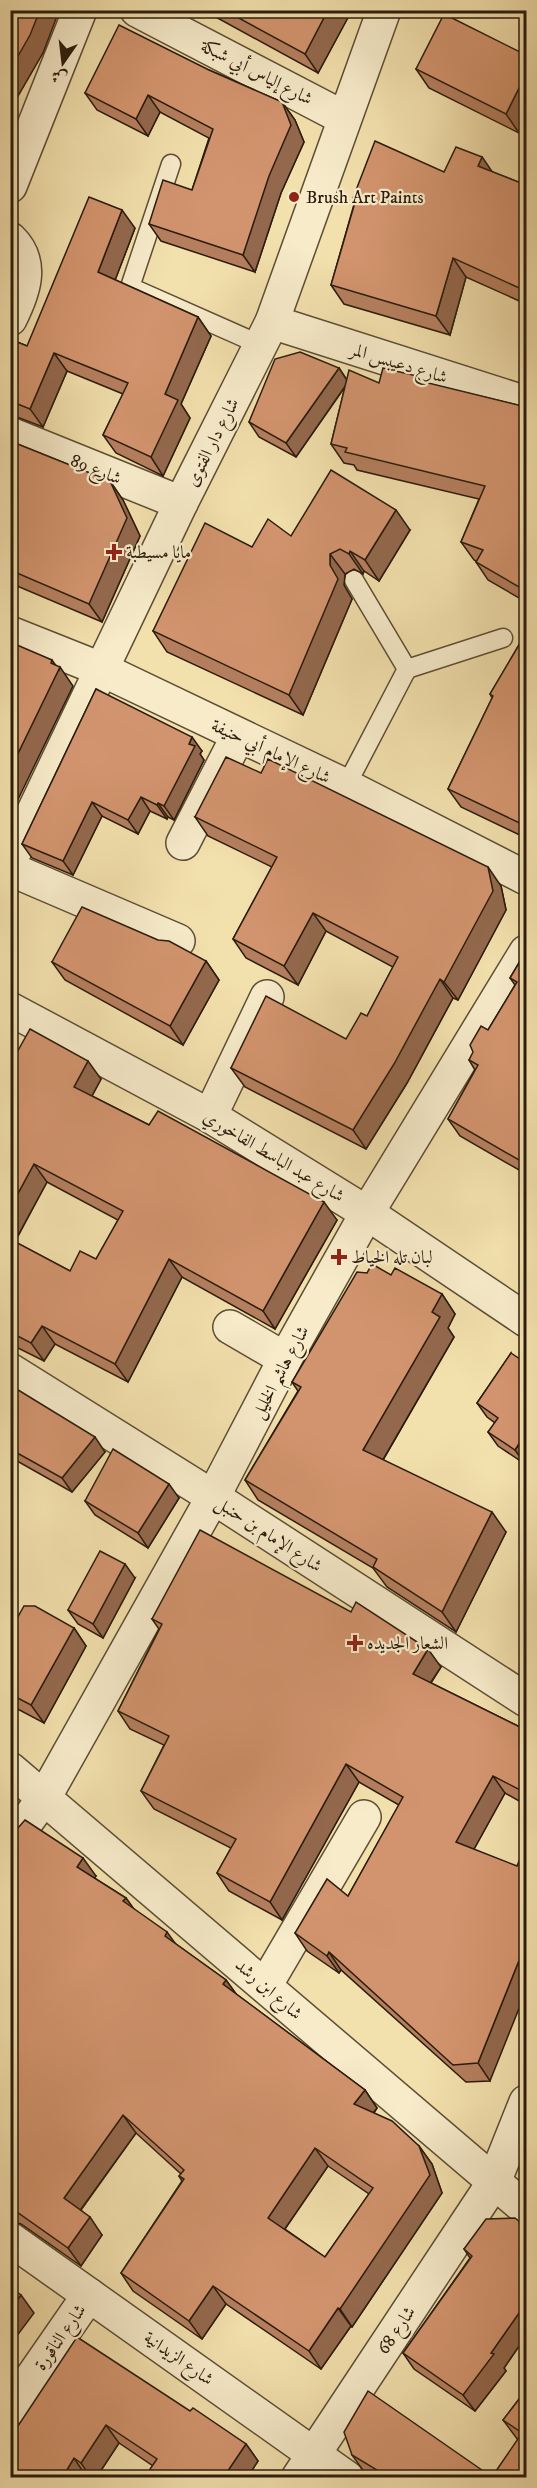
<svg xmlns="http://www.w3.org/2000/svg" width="537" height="2488" viewBox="0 0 537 2488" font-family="'IM FELL DW Pica',Amiri,serif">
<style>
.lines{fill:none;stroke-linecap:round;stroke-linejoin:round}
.service-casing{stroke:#5d4d35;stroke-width:21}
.minor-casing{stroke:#5d4d35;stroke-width:36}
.service{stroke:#f7ebca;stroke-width:18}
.minor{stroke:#f7ebca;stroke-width:33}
.wall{fill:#b57f5f;stroke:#2b1c0d;stroke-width:1.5;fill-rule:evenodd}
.shaded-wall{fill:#93684d;stroke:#2b1c0d;stroke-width:1.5}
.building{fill:#d2946e;stroke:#2b1c0d;stroke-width:1.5;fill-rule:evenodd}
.poi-dot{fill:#8f2418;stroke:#f7ebca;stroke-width:2}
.labels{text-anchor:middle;stroke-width:4.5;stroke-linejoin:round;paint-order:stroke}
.street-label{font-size:18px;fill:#2b1c0d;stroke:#f7ebca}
.poi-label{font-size:18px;fill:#2b1c0d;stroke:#f7ebca;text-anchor:start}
</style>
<rect width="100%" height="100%" fill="#f2e0ad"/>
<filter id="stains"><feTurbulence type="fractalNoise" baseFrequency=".00333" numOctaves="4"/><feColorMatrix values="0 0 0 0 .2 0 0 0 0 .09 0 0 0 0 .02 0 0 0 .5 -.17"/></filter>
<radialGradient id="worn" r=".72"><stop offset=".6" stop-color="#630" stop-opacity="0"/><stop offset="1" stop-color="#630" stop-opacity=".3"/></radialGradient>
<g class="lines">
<defs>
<g id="service">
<path d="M171,164L130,287L261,345"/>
<path d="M354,580L407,669L503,638"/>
<path d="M346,786L407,669"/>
</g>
<g id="minor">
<path d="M137,10L344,118"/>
<path d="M10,186L80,10"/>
<path d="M10,239C35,263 23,293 10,319"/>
<path d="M272,322L526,403"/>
<path d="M10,434L181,503"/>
<path d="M10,633L103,670L346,786L526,878"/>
<path d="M183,843L238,736"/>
<path d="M10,861L181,503L272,322L384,10"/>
<path d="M10,869L178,941"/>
<path d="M10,1009L210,1116L367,1213L526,1320"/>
<path d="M210,1116L267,997"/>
<path d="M230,1327L285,1359"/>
<path d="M10,1370L213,1497L526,1700"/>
<path d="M10,1769L526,2209"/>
<path d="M10,1844L44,1798L213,1497L285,1359L367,1213L526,952"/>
<path d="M265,1986L364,1817"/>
<path d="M10,2239L347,2478"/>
<path d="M10,2409L89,2295"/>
<path d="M298,2478L494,2182L526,2102"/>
</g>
</defs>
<use href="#service" class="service-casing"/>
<use href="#minor" class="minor-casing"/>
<use href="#service" class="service"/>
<use href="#minor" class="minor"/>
</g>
<g class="wall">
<path d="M203,10H352L318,73Z"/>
<path d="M526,55V118L519,133L429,88L416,69Z"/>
<path d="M209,70L282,102L295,120L304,142L281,193L255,272L161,241L149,224L192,190L209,138L160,112L148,136L97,110L85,93Z"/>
<path d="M482,157L492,172L526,185V304L466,277L450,335L344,304L331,285L355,201L353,198L444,172Z"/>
<path d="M135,228L115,280L198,317L211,336L181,404L190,418L163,476L116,453L103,435L123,394L67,371L43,427L17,417L10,416V339L27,346Z"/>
<path d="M339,368L347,380L379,383L417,376L421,382L526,407V602L488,580L476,562V561L474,560L461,542L479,499L357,470L354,465L344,463L331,444L345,387L296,457L259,437L249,422Z"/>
<path d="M10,441L110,481L123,500L140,536L102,622L10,583Z"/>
<path d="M410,530L379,581L364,571L363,574L354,569L345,574L344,585L352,599L303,715L167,652L153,631L252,547L291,536Z"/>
<path d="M526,633V838L461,807L448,789L492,698L490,694Z"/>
<path d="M96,689L202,751L200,754L204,760L174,820L168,817L167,819L150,811L138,834L102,816L73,875L32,858L22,844Z"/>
<path d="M195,817L501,886L506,910L458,1000L453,998L407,1083L366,1149L245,1087L231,1068L346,1039L367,1016L393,967L326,931L298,985L246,958L233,939L272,867L208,836Z"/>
<path d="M526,951V1174L460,1136L448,1119L475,1070L469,1060L488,1030L515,985L510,978Z"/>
<path d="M206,961L219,980L183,1045L65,980L52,962Z"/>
<path d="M10,1065L101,1079L92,1096L337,1220L275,1329L182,1277L128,1382L55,1344L44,1361L10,1344ZM47,1182L118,1220L96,1259L70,1271L15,1242Z"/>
<path d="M367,1273L391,1275L442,1294L455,1314L448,1328L454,1337L383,1460L506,1532L456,1632L387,1587L373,1568L258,1500L245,1480L298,1391L292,1382Z"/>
<path d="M511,1353L525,1464L498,1446L488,1432L495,1423L487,1417L477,1403Z"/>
<path d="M10,1385L105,1452L72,1492L10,1457Z"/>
<path d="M179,1498L148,1548L95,1515L85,1501Z"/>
<path d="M135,1578L103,1638L78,1624L68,1610Z"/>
<path d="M152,1619L441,1667L431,1683L526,1730V1805L505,1793L474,1849L490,2081L466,2082L341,1970L339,1973L307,1951L295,1933L348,1896L399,1805L359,1782L282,1920L229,1891L217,1873L231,1848L154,1809L141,1791L164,1745L130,1729L118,1711L159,1629Z"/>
<path d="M74,1628L86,1646L44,1723L10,1705V1631Z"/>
<path d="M10,1837L96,1876L94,1878L126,1898L133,1908L176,1944L226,1980L236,1994L365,2090L377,2108L374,2113L419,2146L432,2164L442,2193L352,2327L351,2326L321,2369L226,2304L202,2339L133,2291L121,2273L182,2181L179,2176L181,2174L136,2133L81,2210L102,2235L81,2266L21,2224L10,2221ZM328,2166L369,2194L325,2257L285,2229Z"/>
<path d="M526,2227V2336L504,2368L506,2371L475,2411L414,2369L403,2353L470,2258L464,2249Z"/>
<path d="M526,2390V2478H372L365,2473L352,2455L492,2477L518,2440L503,2420Z"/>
<path d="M190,2411L246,2444L258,2461L247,2478H144L153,2466L119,2443L96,2478H88L16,2429Z"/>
</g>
<g class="shaded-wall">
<path d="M40,10L59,11L43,53L10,110V70Z"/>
<path d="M328,10H352L318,73L305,54Z"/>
<path d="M526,74V118L519,133L506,114Z"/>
<path d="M148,95L160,112L148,136L136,119Z"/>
<path d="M282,102L295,120L304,142L281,193L255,272L243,255Z"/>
<path d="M482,157L495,176L478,166Z"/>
<path d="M122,210L135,228L111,291L98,272Z"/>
<path d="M453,258L466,277L450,335L436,316Z"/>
<path d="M198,317L211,336L181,404L190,418L163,476L151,457L165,394Z"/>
<path d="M54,353L67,371L43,427L30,409Z"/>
<path d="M339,368L348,382L296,457L286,443Z"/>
<path d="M110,481L123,500L140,536L102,622L89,604Z"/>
<path d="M396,510L410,530L379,581L365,560Z"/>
<path d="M350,551L364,571L363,574L349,554Z"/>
<path d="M330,554L345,574L344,585L352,599L303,715L289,695L330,565Z"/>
<path d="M52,660L59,670L60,667L73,686L10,816V770Z"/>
<path d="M192,737L202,751L200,754L204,760L174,820L164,806Z"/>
<path d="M141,797L150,811L138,834L128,820Z"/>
<path d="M92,802L102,816L73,875L63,861Z"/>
<path d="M158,803L168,817L167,819L157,805Z"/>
<path d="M488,867L501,886L506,910L458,1000L444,982Z"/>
<path d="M313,913L326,931L298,985L284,966Z"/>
<path d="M206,961L219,980L183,1045L170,1026Z"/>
<path d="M440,979L453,998L407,1083L366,1149L353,1130Z"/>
<path d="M88,1061L101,1079L87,1105L74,1087Z"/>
<path d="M34,1164L47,1182L10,1250V1208Z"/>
<path d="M324,1202L337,1220L275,1329L263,1311Z"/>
<path d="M169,1259L182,1277L128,1382L115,1364Z"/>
<path d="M442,1294L455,1314L448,1328L454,1337L377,1470L363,1450L432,1312Z"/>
<path d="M42,1326L55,1344L44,1361L31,1343Z"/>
<path d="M526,1433V1462L525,1464L515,1450Z"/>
<path d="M95,1437L105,1452L72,1492L62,1478Z"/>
<path d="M169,1484L179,1498L148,1548L138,1533Z"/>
<path d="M492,1512L506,1532L456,1632L442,1612Z"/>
<path d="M125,1564L135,1578L103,1638L93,1624Z"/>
<path d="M74,1628L86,1646L44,1723L31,1705Z"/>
<path d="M428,1649L441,1667L425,1691L413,1674Z"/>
<path d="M346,1764L359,1782L282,1920L270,1902Z"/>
<path d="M493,1776L505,1793L468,1860L456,1842Z"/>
<path d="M83,1858L96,1876L90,1885L77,1867Z"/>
<path d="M126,1898L138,1915L123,1901Z"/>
<path d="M167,1932L180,1950L165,1936Z"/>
<path d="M526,1943V1991L490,2081L478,2063Z"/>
<path d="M329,1952L341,1970L339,1973L327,1956Z"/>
<path d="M226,1980L239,1998L223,1984Z"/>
<path d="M365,2090L377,2108L366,2122L354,2104Z"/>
<path d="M123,2115L136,2133L76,2216L64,2198Z"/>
<path d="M419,2146L432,2164L442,2193L352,2327L340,2309Z"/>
<path d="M315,2148L328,2166L280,2236L268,2218Z"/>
<path d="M90,2217L102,2235L81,2266L68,2248Z"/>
<path d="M213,2286L226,2304L202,2339L189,2321Z"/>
<path d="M21,2295L34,2313L10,2345V2310Z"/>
<path d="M526,2303V2336L504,2368L506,2371L475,2411L463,2395L491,2353Z"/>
<path d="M338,2308L351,2326L321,2369L309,2351Z"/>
<path d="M106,2425L119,2443L96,2478H91L81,2463Z"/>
<path d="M246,2444L258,2461L247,2478H223Z"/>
<path d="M74,2458L86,2476L85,2478H62Z"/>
</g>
<g class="building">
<path d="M10,10H40L30,35L10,70Z"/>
<path d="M224,10H328L305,54Z"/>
<path d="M444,14L526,55V74L506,114L416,69Z"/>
<path d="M119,25L209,70L282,102L291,125L269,176L243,255L149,224L163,180L192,190L213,129L148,95L136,119L85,93Z"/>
<path d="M375,141L444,172L456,147L482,157L478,166L526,185V291L453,258L436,316L331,285L356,199L353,198Z"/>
<path d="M89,197L122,210L98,272L198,317L165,394L178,400L151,457L103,435L128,383L54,353L30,409L10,401V339L27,346Z"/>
<path d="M300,352L339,368L286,443L249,422L275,359Z"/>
<path d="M383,368L417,376L416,380L526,407V591L476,562L483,550L461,542L485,486L345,452L347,448L331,444L349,370L379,383Z"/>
<path d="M10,441L110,481L127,518L89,604L10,570Z"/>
<path d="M331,470L396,510L365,560L350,551L349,554L340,549L330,554V565L338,579L289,695L153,631L205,523L252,547L268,519L291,536Z"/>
<path d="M526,633V826L448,789L493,696L490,694Z"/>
<path d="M10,642L52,660L51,663L60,667L10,770Z"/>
<path d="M96,689L192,737L189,744L195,746L164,806L158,803L157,805L141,797L128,820L92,802L63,861L22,844Z"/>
<path d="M226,757L261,773L268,759L488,867L493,891L444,982L440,979L394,1064L353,1130L231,1068L266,996L346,1039L361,1013L367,1016L398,957L313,913L284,966L233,939L277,857L195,817Z"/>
<path d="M82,907L158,940L169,941L206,961L170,1026L52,962Z"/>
<path d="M526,951V1164L448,1119L478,1065L469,1060L473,1052L470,1045L481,1026L488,1030L517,982L510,978Z"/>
<path d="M30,1029L88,1061L74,1087L149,1125L158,1111L324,1202L263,1311L169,1259L115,1364L42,1326L31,1343L10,1332V1239L70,1271L80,1251L96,1259L123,1211L34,1164L10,1208V1065Z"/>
<path d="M526,1213V1224L521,1221Z"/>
<path d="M372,1264L391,1275L395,1268L442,1294L432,1312L440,1317L363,1450L492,1512L442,1612L373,1567L377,1559L245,1480L301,1387L292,1382L357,1272L367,1273Z"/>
<path d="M511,1353L526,1363V1362V1433L515,1450L488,1432L498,1418L477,1403Z"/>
<path d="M10,1385L95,1437L62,1478L10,1449Z"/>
<path d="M113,1449L169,1484L138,1533L85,1501Z"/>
<path d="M200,1530L351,1612L356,1602L428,1649L413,1674L526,1730V1793L493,1776L456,1842L517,1866L526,1844V1943L478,2063L453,2065L329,1952L327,1956L295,1933L327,1879L348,1896L403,1797L346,1764L270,1902L217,1873L236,1839L141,1791L169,1736L118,1711L162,1624L152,1619Z"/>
<path d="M100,1551L125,1564L93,1624L68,1610Z"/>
<path d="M24,1606H35L74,1628L31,1705L10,1694V1631Z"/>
<path d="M25,1820L83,1858L77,1867L126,1898L123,1901L167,1932L165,1936L226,1980L223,1984L365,2090L354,2104L392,2121L419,2146L430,2175L340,2309L338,2308L309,2351L213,2286L189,2321L121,2273L184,2179L179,2176L184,2170L123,2115L64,2198L90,2217L68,2248L10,2207V1837ZM315,2148L373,2188L325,2257L268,2218Z"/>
<path d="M515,2218L526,2227V2303L491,2353L494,2354L463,2395L403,2353L472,2256L464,2249L486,2219Z"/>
<path d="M10,2287L21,2295L10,2310Z"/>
<path d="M77,2337L190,2411L193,2408L246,2444L223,2478H144L157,2459L106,2425L81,2463L74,2458L62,2478H10V2426L16,2429Z"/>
<path d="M526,2390V2478H390L352,2455L344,2432L368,2391L492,2477L522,2433L503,2420Z"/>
</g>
<g class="poi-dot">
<circle cx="294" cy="197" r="6"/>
<path d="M111 543h6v6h6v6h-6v6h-6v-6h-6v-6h6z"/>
<path d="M336 1248h6v6h6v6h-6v6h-6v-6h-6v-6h6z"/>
<path d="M352 1634h6v6h6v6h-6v6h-6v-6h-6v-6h6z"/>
</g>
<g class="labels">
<g class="street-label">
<text transform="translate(257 72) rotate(27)" y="6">شارع إلياس أبي شبكة</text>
<text transform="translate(399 363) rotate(17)" y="6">شارع دعيبس المر</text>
<text transform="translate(212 442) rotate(-63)" y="6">شارع دار الفتوى</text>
<text transform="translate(96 469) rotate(22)" y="6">شارع 89</text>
<text transform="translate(271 751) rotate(25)" y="6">شارع الإمام أبي حنيفة</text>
<text transform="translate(274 1156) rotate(31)" y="6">شارع عبد الباسط الفاخوري</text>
<text transform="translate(280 1372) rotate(-62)" y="6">شارع هاشم الخليل</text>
<text transform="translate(269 1534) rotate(33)" y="6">شارع الإمام بن حنبل</text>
<text transform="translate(269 1989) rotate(41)" y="6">شارع ابن رشد</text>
<text transform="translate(396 2330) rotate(-56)" y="6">شارع 68</text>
<text transform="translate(60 2337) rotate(-55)" y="6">شارع الناقورة</text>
<text transform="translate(179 2358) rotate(35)" y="6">شارع الزيدانية</text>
</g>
<g class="poi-label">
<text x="306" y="203">Brush Art Paints</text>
<text x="126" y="558">مايا مسيطبة</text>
<text x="351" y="1263">لبان تله الخياط</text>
<text x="367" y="1649">الشعار الجديده</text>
</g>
</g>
<rect width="537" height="2488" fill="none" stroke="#f2e0ad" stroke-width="36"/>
<rect x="12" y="12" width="513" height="2464" fill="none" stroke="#2b1c0d" stroke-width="3"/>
<rect x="18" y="18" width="501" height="2452" fill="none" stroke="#2b1c0d" stroke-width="1.5"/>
<g transform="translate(63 63) rotate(194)" stroke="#f7ebca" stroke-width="4.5" paint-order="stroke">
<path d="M0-4.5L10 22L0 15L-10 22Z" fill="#2b1c0d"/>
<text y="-9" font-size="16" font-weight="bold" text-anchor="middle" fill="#2b1c0d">ش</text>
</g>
<rect width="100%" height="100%" filter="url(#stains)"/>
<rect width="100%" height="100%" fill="url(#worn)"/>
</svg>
